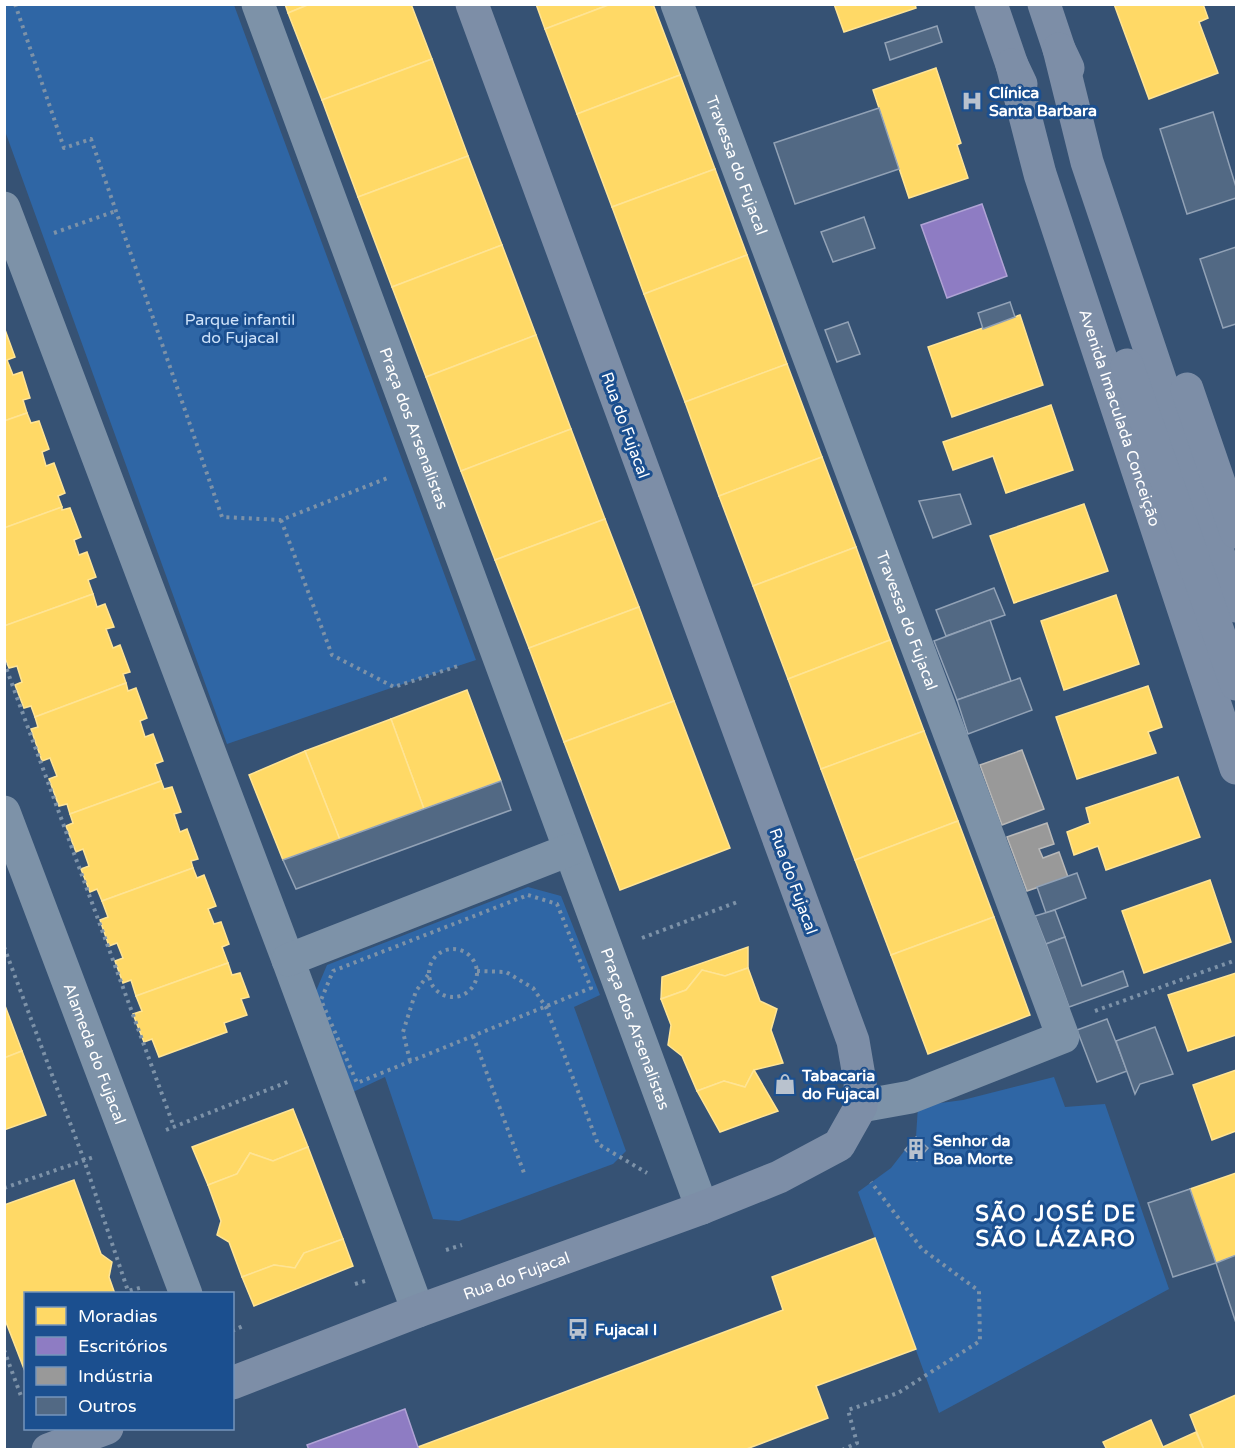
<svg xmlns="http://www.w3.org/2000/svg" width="1241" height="1454" viewBox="0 0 1241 1454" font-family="'Varela Round',sans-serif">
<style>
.green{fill:#2f66a5}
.homes{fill:#ffd966;stroke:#ffe494;stroke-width:1.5}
.offices{fill:#8e7cc3;stroke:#b0a3d5;stroke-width:1.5}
.industry{fill:#999;stroke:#b8b8b8;stroke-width:1.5}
.building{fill:#526984;stroke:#92a2b6;stroke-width:1.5}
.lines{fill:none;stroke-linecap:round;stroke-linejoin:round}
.path{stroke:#7d92a8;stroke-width:4;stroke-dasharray:3 4.5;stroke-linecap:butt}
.minor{stroke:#7d92a8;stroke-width:33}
.major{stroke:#7d8ea7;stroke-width:33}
.labels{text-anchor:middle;stroke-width:6;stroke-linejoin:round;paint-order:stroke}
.poi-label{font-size:16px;font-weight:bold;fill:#fff;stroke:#1b4f8f;text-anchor:start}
.street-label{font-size:16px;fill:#fff;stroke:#1b4f8f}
.park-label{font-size:16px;fill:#cfe3fa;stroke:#1b4f8f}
.district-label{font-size:22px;font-weight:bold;letter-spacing:1.5px;fill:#fff;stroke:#1b4f8f}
</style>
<rect width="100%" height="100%" fill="#365274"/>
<g class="green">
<path d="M5,4L234,5L476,660L394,687L227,744L5,131Z"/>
<path d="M528,887L561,896L600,995L574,1007L626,1151L613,1164L459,1221L433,1219L385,1077L353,1092L313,998L327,965Z"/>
<path d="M1054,1077L1065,1107L1105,1104L1169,1289L939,1413L858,1192L891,1168L905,1150L917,1161L927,1148L916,1137L918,1106L963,1100Z"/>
</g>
<g class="homes">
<path d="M285,4H310L288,13Z"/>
<path d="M310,4H411L432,59L322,100L288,13Z"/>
<path d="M536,4H611L545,29Z"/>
<path d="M611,4H653L680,75L577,114L545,29Z"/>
<path d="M834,4H915L916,8L844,32Z"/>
<path d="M1114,4H1203L1208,18L1199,22L1218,73L1149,99Z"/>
<path d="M432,59L468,156L358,197L322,100Z"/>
<path d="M936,68L961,143L957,145L968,178L909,198L873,90Z"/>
<path d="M680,75L715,169L612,207L577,114Z"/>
<path d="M468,156L502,245L392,287L358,197Z"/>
<path d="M715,169L747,255L644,294L612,207Z"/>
<path d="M502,245L536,335L426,377L392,287Z"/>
<path d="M747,255L787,364L685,402L644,294Z"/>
<path d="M1020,315L1043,385L952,417L928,347Z"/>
<path d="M4,327L15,357L7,360L13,375L22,372L30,398L23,400L27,413L4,421Z"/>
<path d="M536,335L571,429L461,471L426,377Z"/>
<path d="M787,364L822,457L719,496L685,402Z"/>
<path d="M1051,405L1073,470L1006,493L993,456L953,470L943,442Z"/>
<path d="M27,413L31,423L39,421L49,449L42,452L46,466L54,463L65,493L58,496L62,507L4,528V421Z"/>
<path d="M571,429L605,519L495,560L461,471Z"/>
<path d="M822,457L856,547L753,586L719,496Z"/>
<path d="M1084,504L1108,571L1014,603L990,536Z"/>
<path d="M62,507V510L70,508L81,537L74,540L79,555L87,552L96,577L88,580L93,594L4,626V528Z"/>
<path d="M605,519L639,607L529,648L495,560Z"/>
<path d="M856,547L890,640L788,679L753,586Z"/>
<path d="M93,594L97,607L105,604L114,627L106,629L113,648L120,645L130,672L123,674L126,683L35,717L31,706L24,708L15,685L22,682L17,666L9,668L4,656V626Z"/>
<path d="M1116,595L1139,664L1064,690L1041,621Z"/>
<path d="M639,607L674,701L564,742L529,648Z"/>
<path d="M890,640L924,731L821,769L788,679Z"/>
<path d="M126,683L128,691L136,688L147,718L140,721L145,737L153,734L163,761L155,764L161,781L70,814L67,804L59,806L49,779L57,776L50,758L42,761L31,729L38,727L35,717Z"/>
<path d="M1148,686L1162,727L1148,732L1156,753L1077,779L1056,717Z"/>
<path d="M467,690L501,781L424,809L391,719Z"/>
<path d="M674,701L730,848L620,890L564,742Z"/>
<path d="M391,719L424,809L340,840L305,751Z"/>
<path d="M924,731L958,821L855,860L821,769Z"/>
<path d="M305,751L340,840L283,860L249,775Z"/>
<path d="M1178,777L1200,837L1106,870L1098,846L1074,855L1067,832L1090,823L1086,808Z"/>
<path d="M161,781L164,789L172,787L181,812L174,814L180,832L187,829L198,859L191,861L193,868L102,901L97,889L90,892L81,869L89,866L83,849L76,852L66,826L73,823L70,814Z"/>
<path d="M958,821L994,917L891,955L855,860Z"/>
<path d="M193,868L197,878L204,875L216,906L208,909L214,924L221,922L229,944L222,947L228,963L136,996L131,980L123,983L115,961L123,958L117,943L109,946L100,920L108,917L102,901Z"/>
<path d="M1210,880L1231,942L1144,973L1122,911Z"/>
<path d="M994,917L1030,1015L928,1054L891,955Z"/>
<path d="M748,947V968L725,976L702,970L686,990L661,999L662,977Z"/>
<path d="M228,963L232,975L240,973L249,997L241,999L247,1015L224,1023L227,1032L159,1057L152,1039L144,1042L133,1014L142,1011L136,996Z"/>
<path d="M748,968L760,1001L777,1009L771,1030L783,1063L754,1070L745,1087L724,1081L697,1091L682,1056L668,1045L671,1025L661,999L686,990L702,970L725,976Z"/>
<path d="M1236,973V1035L1188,1051L1168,995Z"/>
<path d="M4,1003L22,1051L4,1058Z"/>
<path d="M22,1051L46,1115L4,1130V1058Z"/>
<path d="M754,1070L778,1111L720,1132L697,1091L724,1081L745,1087Z"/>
<path d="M1236,1070V1131L1212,1140L1193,1085Z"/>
<path d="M293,1109L308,1147L273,1161L250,1153L237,1174L208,1185L192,1147Z"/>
<path d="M308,1147L343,1239L304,1253L295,1268L274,1265L242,1277L229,1242L217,1235L221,1221L208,1185L237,1174L250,1153L273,1161Z"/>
<path d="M1236,1173V1255L1216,1263L1190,1189Z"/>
<path d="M74,1180L101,1254L112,1262L109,1277L115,1294H26V1374L4,1317V1205Z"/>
<path d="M875,1238L916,1349L816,1386L828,1418L744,1450H419L418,1447L783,1310L772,1277Z"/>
<path d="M343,1239L353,1266L254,1306L242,1277L274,1265L295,1268L304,1253Z"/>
<path d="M1236,1395V1450H1204L1190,1415Z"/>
<path d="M1151,1420L1163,1447L1196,1432L1204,1450H1107L1103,1442Z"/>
</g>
<g class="offices">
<path d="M982,204L1007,276L947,298L921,225Z"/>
<path d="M405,1409L419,1450H309L307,1445Z"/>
</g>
<g class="industry">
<path d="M1022,750L1044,809L1002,825L980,765Z"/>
<path d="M1047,823L1054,844L1039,849L1043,858L1059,852L1068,877L1027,891L1007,837Z"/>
</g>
<g class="building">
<path d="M937,26L942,42L890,60L885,43Z"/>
<path d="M879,108L899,169L795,204L774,143Z"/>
<path d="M1213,112L1236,187V198L1187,214L1160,129Z"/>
<path d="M864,217L875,248L833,262L821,232Z"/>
<path d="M1236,247V324L1223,328L1200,259Z"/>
<path d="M1010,302L1015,317L983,329L978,313Z"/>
<path d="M848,322L860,354L837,362L825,330Z"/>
<path d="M960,494L971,524L933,538L919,501Z"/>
<path d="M994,588L1005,615L946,636L936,610Z"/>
<path d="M990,620L1011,681L957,700L934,641Z"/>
<path d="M1020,678L1032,710L968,734L957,700Z"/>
<path d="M501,781L511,810L296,889L283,860Z"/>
<path d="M1077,873L1086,898L1046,913L1037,887Z"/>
<path d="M1055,910L1065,937L1046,944L1035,916Z"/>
<path d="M1065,937L1082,986L1123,971L1128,986L1069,1007L1046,944Z"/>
<path d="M1107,1019L1127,1071L1097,1082L1077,1030Z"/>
<path d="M1155,1027L1173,1074L1140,1084L1135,1094L1116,1041Z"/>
<path d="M916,1137L928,1148L917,1161L905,1150Z"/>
<path d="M1190,1189L1216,1263L1173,1277L1148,1203Z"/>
<path d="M1236,1255V1323L1216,1263Z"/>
</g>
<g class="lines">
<g class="path">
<path d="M15,4L64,148L91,139L222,517L281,520L390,477"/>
<path d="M54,233L116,211"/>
<path d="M281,520L332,655L394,687L461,665"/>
<path d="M4,662L174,1127"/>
<path d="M528,895L557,904L591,988L357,1083L321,1000L333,971Z"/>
<path d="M642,938L740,901"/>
<path d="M4,947L84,1160L128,1291L143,1287"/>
<circle cx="453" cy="973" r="24"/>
<path d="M477,971L506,972L533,988L546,1007L598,1144L647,1173"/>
<path d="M1095,1011L1236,960"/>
<path d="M473,1036L524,1173"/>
<path d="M410,1061L403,1032L416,991L428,975"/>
<path d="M166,1130L290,1081"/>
<path d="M4,1188L94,1157"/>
<path d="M446,1250L462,1245"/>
<path d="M355,1284L365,1281"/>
<path d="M232,1331L243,1326"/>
<path d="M4,1350L21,1396"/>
<path d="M842,1450L857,1443L848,1410L898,1393L980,1341L979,1291L922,1249L871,1182"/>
</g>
<g class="minor">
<path id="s1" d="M258,4L702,1208"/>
<path id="s2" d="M677,4L1063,1037L911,1097L861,1106"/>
<path d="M4,208L288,960L418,1311"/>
<path id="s3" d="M4,812L186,1294"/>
<path d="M288,960L569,850"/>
</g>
<g class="major">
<path d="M991,4L1012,65L1021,84"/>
<path d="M1044,4L1059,49L1068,68"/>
<path d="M1059,49L1087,162L1236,606"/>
<path id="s4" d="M1012,65L1040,174L1236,768"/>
<path d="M1127,365L1236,684"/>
<path d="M1187,389L1236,532"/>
<path id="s5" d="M232,1383L418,1311L702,1208L779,1177L839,1145L861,1106L860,1082L853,1041L472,4"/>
<path d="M48,1450L107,1428"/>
</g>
</g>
<defs>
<symbol id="hospital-bare" viewBox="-9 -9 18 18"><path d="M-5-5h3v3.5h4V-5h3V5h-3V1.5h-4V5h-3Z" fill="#b9c2ce" stroke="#1b4f8f" stroke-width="2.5" paint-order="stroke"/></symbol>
<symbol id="shop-bare" viewBox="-9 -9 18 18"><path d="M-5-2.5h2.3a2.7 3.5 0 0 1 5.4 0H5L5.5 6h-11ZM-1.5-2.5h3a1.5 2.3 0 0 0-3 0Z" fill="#b9c2ce" stroke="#1b4f8f" stroke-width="2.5" paint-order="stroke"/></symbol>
<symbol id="building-bare" viewBox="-9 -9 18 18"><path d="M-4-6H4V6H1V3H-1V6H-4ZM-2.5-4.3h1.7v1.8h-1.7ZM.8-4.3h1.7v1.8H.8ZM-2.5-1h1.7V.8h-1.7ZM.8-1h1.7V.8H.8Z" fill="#b9c2ce" stroke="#1b4f8f" stroke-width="2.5" paint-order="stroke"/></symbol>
<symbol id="bus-bare" viewBox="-9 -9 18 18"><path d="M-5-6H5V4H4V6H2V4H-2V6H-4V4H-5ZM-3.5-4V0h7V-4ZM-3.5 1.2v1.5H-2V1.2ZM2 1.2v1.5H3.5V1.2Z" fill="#b9c2ce" stroke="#1b4f8f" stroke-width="2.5" paint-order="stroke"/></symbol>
</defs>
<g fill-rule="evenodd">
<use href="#hospital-bare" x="957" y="86" width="30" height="30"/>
<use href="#shop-bare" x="770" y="1069" width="30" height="30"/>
<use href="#building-bare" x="901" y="1134" width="30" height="30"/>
<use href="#bus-bare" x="563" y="1314" width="30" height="30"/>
</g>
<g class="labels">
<g class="poi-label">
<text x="989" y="98">Clínica<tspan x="989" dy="18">Santa Barbara</tspan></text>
<text x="802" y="1081">Tabacaria<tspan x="802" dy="18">do Fujacal</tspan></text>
<text x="933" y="1146">Senhor da<tspan x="933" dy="18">Boa Morte</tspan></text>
<text x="595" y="1335">Fujacal I</text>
</g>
<g class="street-label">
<text dy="6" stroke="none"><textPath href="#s2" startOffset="172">Travessa do Fujacal</textPath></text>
<text dy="6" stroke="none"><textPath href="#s4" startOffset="369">Avenida Imaculada Conceição</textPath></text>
<text transform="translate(626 425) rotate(70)" y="6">Rua do Fujacal</text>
<text dy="6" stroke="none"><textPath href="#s1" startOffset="452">Praça dos Arsenalistas</textPath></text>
<text dy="6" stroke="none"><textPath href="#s2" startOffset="658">Travessa do Fujacal</textPath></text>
<text transform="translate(794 881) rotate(70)" y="6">Rua do Fujacal</text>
<text dy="6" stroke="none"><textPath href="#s1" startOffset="1092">Praça dos Arsenalistas</textPath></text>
<text dy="6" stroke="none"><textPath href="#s3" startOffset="258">Alameda do Fujacal</textPath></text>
<text dy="6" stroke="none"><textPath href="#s5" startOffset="304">Rua do Fujacal</textPath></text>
</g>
<g class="park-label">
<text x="240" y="325">Parque infantil<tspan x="240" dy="18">do Fujacal</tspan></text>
</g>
<g class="district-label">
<text x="1056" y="1221">SÃO JOSÉ DE<tspan x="1056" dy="25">SÃO LÁZARO</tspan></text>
</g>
</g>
<rect width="1241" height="1454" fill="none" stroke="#ffffff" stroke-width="12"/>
<rect x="24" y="1292" width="210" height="138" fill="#1b4f8f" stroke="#7695bc" stroke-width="1.5"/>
<rect x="36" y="1307" width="30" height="18" fill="#ffd966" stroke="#7695bc" stroke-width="1.5"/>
<text x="78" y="1322" font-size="18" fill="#ffffff">Moradias</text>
<rect x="36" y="1337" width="30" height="18" fill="#8e7cc3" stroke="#7695bc" stroke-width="1.5"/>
<text x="78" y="1352" font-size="18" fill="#ffffff">Escritórios</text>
<rect x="36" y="1367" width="30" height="18" fill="#999999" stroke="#7695bc" stroke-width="1.5"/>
<text x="78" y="1382" font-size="18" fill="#ffffff">Indústria</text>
<rect x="36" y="1397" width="30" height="18" fill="#526984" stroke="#7695bc" stroke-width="1.5"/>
<text x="78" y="1412" font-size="18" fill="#ffffff">Outros</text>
</svg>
